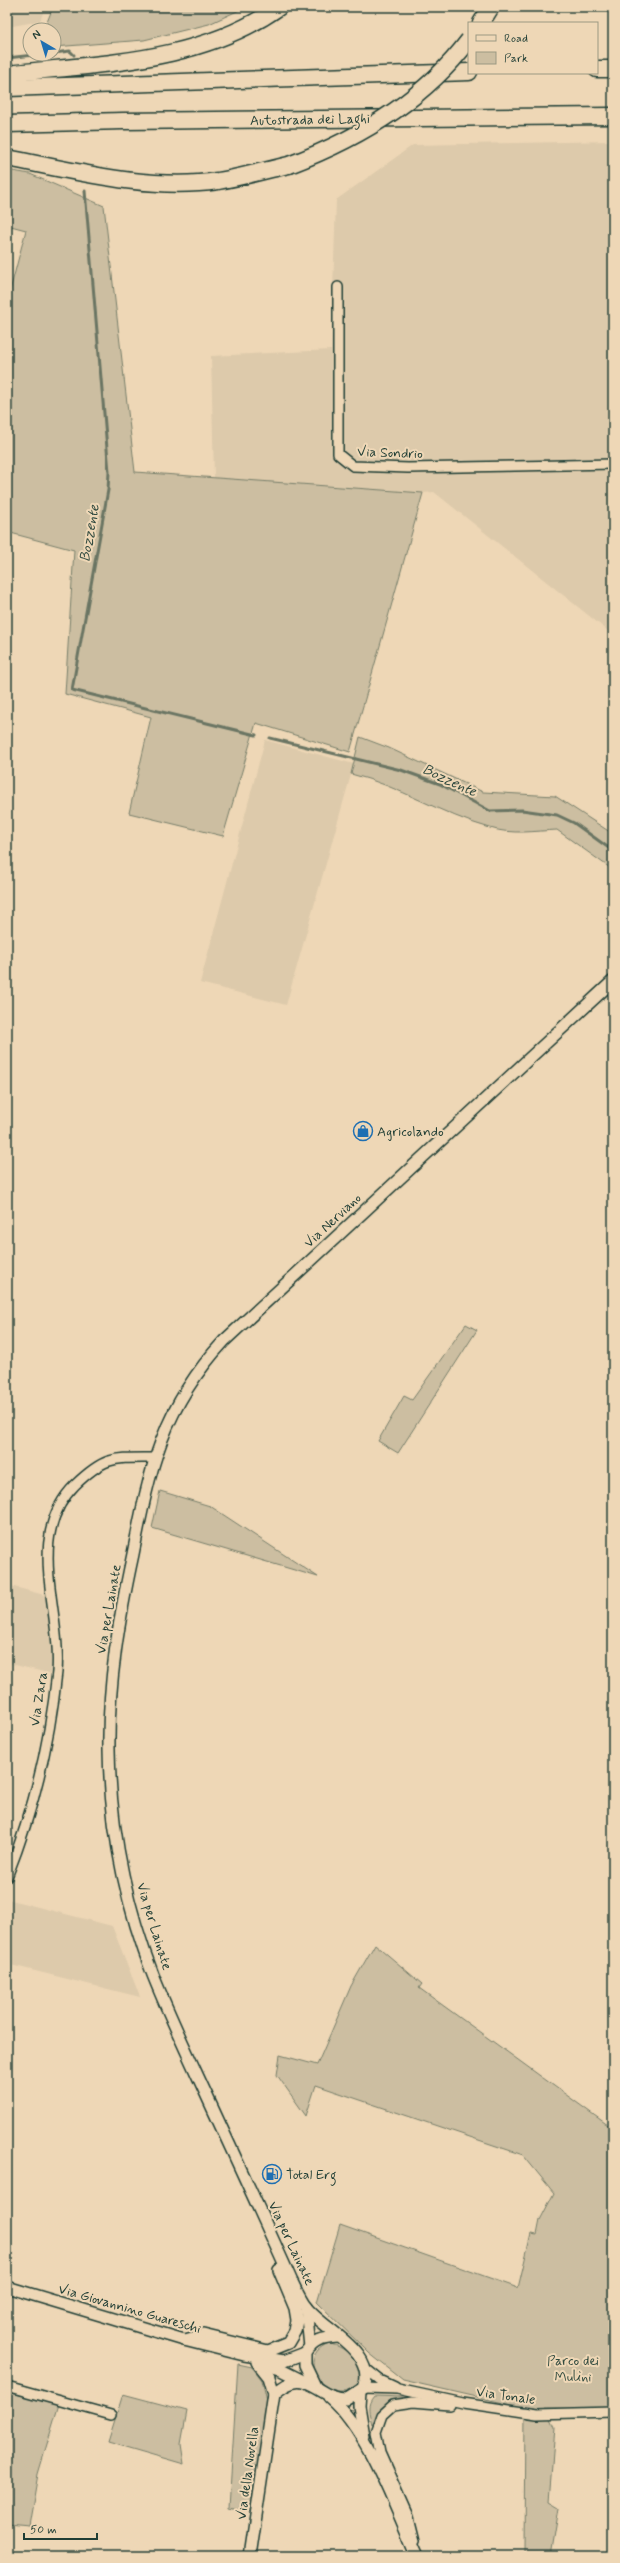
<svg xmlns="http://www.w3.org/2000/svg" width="620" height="2563" viewBox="0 0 620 2563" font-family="Mynerve,sans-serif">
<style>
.built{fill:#ddcaab}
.green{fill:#ccbea1;stroke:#767e6a}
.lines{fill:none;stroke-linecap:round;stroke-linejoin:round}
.stream{stroke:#6a7563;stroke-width:3}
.minor-casing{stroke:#1f3d34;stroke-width:12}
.tertiary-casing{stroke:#1f3d34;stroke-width:14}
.motorway-casing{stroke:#1f3d34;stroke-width:19}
.minor{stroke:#eed7b6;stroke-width:9}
.tertiary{stroke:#eed7b6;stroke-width:11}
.motorway{stroke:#eed7b6;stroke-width:16}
.motorway-bridge-casing{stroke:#1f3d34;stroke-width:19;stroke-linecap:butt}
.motorway-bridge{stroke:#eed7b6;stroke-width:16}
.labels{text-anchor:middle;stroke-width:4;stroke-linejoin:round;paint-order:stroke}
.street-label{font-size:14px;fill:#1f3d34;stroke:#eed7b6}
.poi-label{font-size:14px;fill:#1f3d34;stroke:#eed7b6;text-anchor:start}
.park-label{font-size:14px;fill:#304a3f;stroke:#eed7b6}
.water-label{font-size:15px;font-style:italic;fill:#324b40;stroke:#eed7b6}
</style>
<rect width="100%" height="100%" fill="#eed7b6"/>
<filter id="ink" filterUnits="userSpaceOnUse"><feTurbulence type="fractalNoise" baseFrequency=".025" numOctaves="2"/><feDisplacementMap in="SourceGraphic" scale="8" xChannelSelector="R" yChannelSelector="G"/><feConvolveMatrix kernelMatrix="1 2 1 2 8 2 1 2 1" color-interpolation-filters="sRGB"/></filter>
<g filter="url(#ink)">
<g class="built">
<path d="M7,7H45L40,21L7,27Z"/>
<path d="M613,141V635L434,492L423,493L214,478L211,356L331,350L336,200L413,145Z"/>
<path d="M265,740L354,764L286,1005L200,983Z"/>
<path d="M7,1585L48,1596L54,1648L52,1674L7,1663Z"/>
<path d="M7,1899L112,1926L140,1997L7,1964Z"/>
</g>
<g class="green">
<path d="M53,7H246L209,24L144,40L54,47V30H44Z"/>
<path d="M7,170L30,174L104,206L135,472L423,493L350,752L256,723L223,836L129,813L151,717L65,694L74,550L7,532V302L26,230L7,225Z"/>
<path d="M360,737L389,748L483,792L555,796L613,834V870L557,830C535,831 512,835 490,828C442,815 400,786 351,774Z"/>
<path d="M466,1324L477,1330L398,1453L378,1441L404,1396L412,1400Z"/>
<path d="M160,1491L210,1506L318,1577L152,1528Z"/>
<path d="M375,1944L422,1984L419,1988L605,2123L612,2127L613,2125V2409L546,2408L555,2427L549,2502L559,2508L551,2556H524L525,2408L403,2380L369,2353L317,2302L340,2225L518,2288L531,2234L537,2235L540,2220L554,2193L523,2155L316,2085L306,2116L277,2075L280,2055L317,2065L351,1986Z"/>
<path d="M329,2344C345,2345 374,2370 356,2385C329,2408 291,2359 329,2344Z"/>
<path d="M238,2364L252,2367L262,2380L267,2401L252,2512L229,2507Z"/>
<path d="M7,2392L59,2404L38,2474L29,2526L7,2524Z"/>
<path d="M123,2394L187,2411L181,2444L184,2464L108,2442Z"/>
<path d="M374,2396L404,2397L383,2408L372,2424C369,2413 366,2405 374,2396Z"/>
</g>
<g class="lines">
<g class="stream">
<path d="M54,53L70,51L74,55"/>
<path d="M7,58L43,54"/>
<path d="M85,191L109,472L108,490L72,690L256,735"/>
<path d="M270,738L401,770L440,784L490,811L522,810L557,815L574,823L613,851"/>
</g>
<defs>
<g id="minor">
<path d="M338,287V454L353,466L408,468L613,464"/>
<path d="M7,1877C33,1812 50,1742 57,1672C62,1610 24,1536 75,1485C105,1456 113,1458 154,1458"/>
<path d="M365,2368L380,2380L395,2387"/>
<path d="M7,2386L111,2415"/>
<path d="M364,2388L398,2389L463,2403L537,2414L613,2412"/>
<path d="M414,2540L408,2516L380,2453L376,2432L382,2415L393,2405L413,2402L450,2405"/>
</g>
<g id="tertiary">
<path d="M7,2287L184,2340L244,2355L284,2361L305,2353"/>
<path d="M306,2307L310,2347"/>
<path d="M185,2340L203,2335L268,2351L288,2343L295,2331L297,2320L295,2308L279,2270"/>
<path d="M257,2362L269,2377L274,2394"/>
<path d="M259,2363L279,2369L301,2380"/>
<path d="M315,2386L305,2365V2353C314,2340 322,2338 338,2337"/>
<path d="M360,2392L359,2406L364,2436"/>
<path d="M274,2394C308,2363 314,2399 347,2399L364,2388C377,2351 324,2331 305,2306C300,2299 296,2290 292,2282C264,2219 235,2157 206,2094C188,2055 169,2015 153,1975C125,1903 110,1826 109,1749C108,1682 119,1619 133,1554C150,1468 162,1408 224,1341L613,981"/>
<path d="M329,2397C369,2431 395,2508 417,2556"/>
<path d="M250,2556L274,2394"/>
</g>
<g id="motorway">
<path d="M481,23L491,7"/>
<path d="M597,69H613"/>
<path d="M7,74C100,63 200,63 279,7"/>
<path d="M7,88L469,72"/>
<path d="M7,124L123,121L613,116"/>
<path d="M7,158C75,171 148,191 218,181C242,177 266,170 289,165"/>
</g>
</defs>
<use href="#minor" class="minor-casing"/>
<use href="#tertiary" class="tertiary-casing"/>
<use href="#motorway" class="motorway-casing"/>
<use href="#minor" class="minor"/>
<use href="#tertiary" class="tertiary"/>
<use href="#motorway" class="motorway"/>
<defs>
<path id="motorway-bridge" d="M289,165C358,139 424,100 469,40"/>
</defs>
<use href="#motorway-bridge" class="motorway-bridge-casing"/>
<use href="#motorway-bridge" class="motorway-bridge"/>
</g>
</g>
<defs>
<symbol id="shop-ring" viewBox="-11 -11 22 22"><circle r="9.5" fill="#eed7b6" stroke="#1f6fb2" stroke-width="1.5"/><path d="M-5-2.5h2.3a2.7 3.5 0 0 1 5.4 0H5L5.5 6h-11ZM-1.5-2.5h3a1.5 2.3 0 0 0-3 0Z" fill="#1f6fb2"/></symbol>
<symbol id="fuel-ring" viewBox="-11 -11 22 22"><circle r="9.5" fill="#eed7b6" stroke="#1f6fb2" stroke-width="1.5"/><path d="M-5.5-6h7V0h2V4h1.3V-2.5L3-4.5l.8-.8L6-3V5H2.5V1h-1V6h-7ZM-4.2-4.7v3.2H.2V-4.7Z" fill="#1f6fb2"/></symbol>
</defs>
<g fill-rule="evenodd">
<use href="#shop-ring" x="352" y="1120" width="22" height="22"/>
<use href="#fuel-ring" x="261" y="2163" width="22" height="22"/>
</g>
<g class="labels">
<g class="street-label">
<text transform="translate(310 119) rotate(-1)" y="5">Autostrada dei Laghi</text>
<text transform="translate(390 452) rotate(2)" y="5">Via Sondrio</text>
<text transform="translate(332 1220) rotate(-43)" y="5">Via Nerviano</text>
<text transform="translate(108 1609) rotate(-80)" y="5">Via per Lainate</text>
<text transform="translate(38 1699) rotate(-81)" y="5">Via Zara</text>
<text transform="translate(155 1926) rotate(73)" y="5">Via per Lainate</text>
<text transform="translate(292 2243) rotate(65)" y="5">Via per Lainate</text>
<text transform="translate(130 2308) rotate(16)" y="5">Via Giovannino Guareschi</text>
<text transform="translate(506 2395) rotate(8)" y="5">Via Tonale</text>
<text transform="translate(247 2473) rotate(-82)" y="5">Via della Novella</text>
</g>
<g class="poi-label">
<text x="377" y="1136">Agricolando</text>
<text x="286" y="2179">Total Erg</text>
</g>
<g class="park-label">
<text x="573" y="2365">Parco dei<tspan x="573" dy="16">Mulini</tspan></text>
</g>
<g class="water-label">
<text transform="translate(89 533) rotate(-80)" y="5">Bozzente</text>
<text transform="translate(450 780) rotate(25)" y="5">Bozzente</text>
</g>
</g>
<rect width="620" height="2563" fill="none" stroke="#eed7b6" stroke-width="24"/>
<rect x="12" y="12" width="596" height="2539" fill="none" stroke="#1f3d34" stroke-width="1.5" filter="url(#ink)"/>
<rect x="468" y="22" width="130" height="52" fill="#eed7b6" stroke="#9b9982"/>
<rect x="476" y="35" width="20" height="6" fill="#eed7b6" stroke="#9b9982"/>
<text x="504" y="42" font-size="12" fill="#1f3d34">Road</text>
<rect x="476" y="52" width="20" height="12" fill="#ccbea1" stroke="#9b9982"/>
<text x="504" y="62" font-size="12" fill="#1f3d34">Park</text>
<g transform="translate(42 42) rotate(322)"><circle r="19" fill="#eed7b6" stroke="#9b9982"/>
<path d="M0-3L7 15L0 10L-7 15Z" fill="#1f6fb2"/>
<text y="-6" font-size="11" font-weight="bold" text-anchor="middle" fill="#1f3d34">N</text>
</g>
<path d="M24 2533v6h73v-6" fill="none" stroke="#1f3d34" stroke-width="2"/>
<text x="30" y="2533" font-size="12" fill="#1f3d34" stroke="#eed7b6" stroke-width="3" paint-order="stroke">50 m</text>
</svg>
